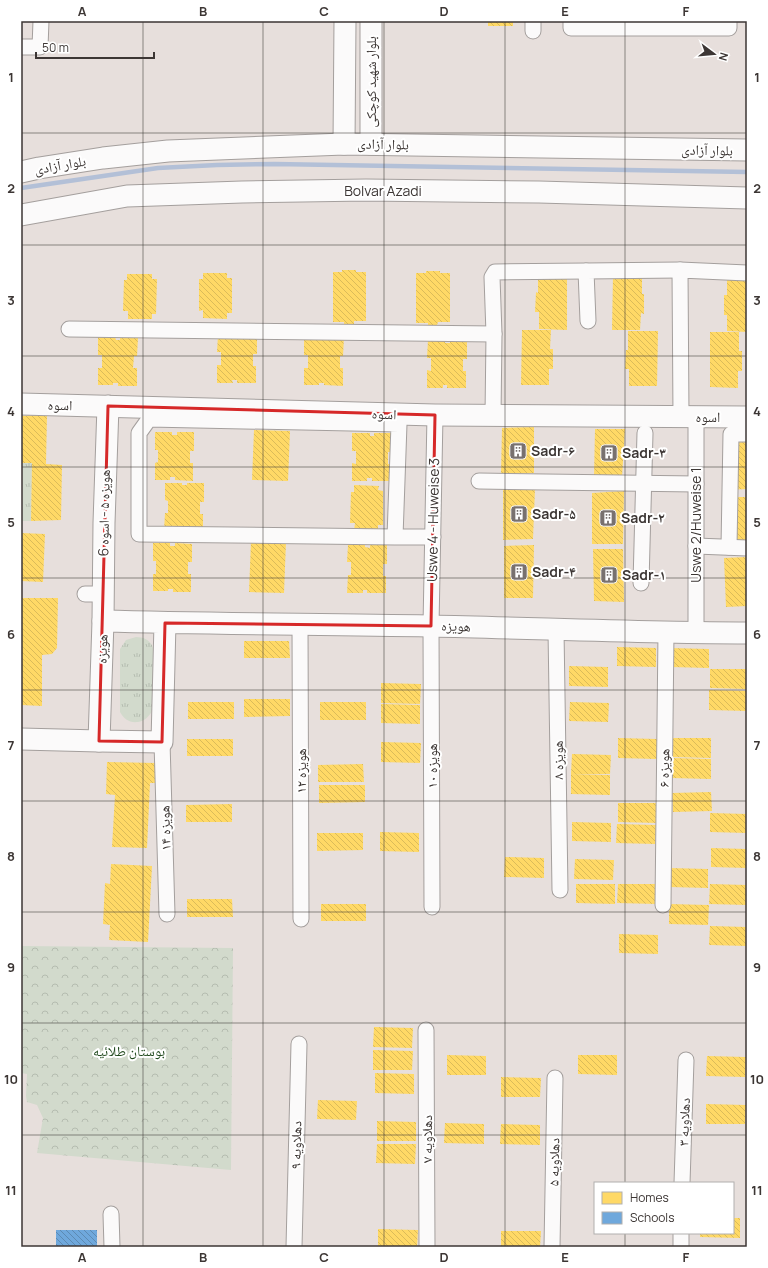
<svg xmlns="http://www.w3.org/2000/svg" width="768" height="1268" viewBox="0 0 768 1268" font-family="Manrope,'Noto Naskh Arabic',sans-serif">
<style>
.grass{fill:url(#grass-tufts)}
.park{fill:url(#park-crowns)}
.homes{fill:url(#homes-back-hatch)}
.schools{fill:url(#schools-back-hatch)}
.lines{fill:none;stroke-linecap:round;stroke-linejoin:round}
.stream{stroke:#b3c0d7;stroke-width:4.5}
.street-casing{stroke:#a49f9d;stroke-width:17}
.secondary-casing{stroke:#a49f9d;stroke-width:23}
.street{stroke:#fbfafa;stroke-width:15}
.secondary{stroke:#fbfafa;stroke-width:21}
.marked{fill:none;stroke:#d62828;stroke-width:3;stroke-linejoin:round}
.grid{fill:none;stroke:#3c3634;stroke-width:1;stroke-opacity:0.55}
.labels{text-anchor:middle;stroke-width:4;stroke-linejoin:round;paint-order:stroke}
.street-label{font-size:14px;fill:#3c3634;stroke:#fff}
.poi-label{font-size:14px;font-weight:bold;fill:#3c3634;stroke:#fff;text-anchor:start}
.park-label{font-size:14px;fill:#20491d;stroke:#fff}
.neatline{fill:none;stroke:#3c3634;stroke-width:1.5}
.grid-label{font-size:13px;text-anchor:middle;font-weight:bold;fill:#3c3634}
</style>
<defs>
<pattern id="grass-tufts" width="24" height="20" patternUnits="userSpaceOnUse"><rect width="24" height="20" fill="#d2dacc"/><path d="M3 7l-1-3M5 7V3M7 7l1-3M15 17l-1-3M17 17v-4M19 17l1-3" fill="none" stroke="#b5bcb0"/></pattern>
<pattern id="park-crowns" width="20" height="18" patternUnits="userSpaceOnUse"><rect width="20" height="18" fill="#d2dacc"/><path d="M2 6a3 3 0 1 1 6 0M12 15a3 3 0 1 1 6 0" fill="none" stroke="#b5bcb0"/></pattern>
<pattern id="homes-back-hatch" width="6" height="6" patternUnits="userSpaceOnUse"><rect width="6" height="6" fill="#ffd966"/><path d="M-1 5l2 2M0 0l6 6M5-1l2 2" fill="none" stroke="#dbbb59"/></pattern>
<pattern id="schools-back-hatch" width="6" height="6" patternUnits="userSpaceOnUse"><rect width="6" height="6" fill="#6fa8dc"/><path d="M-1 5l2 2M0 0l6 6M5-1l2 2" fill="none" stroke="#5c8ab3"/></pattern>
</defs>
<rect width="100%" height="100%" fill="#e7dfdc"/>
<g class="grass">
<path d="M21,463H32L31,521H21Z"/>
<path d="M136,637C143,637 151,640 153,648C155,655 154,705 152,711C149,717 144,721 138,722C129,723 124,719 120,712V649L126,640Z"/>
</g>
<path class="park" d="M21,946L233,948L231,1170L37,1153L43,1118L37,1105L27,1102L26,1096L27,1074L21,1073Z"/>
<g class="homes">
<rect x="488" y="21" width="25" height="5"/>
<path d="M342,270H356V272H366V321H354V324H344V322H333V272H342Z"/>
<path d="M426,271H440V273H450V322H438L437,325L428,326V323H416V273H426Z"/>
<path d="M203,273H227V278H232V313H227V319L203,318V310L199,311V279H203Z"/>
<path d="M127,274H152V279H157L156,314H152V319H128V311H123L124,280H127Z"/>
<path d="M538,274H567V330L539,329V312H535L536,292L538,293Z"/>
<path d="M613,275H642V294H644V314L641,313L640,330H612Z"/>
<path d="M727,276L747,277V332L727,331V315H724V295H727Z"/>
<path d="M522,330H551L550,349H553V369H549V385H521Z"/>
<path d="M628,331H658L657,386H629V369H625L626,350H628Z"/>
<path d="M710,332H739V351H742V371H738V388L710,387Z"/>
<path d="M218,335H257V354H253V366H256V383H237V380H232L233,383H217V365H221V352H217Z"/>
<path d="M98,337H115L116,340H120V337L138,338L137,356H134L133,368H137V386H118V383H113V385H98V368H102V355H98Z"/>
<path d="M304,337H322V340H326V337H344L343,356H340V368H343V386L324,385V383H319V385H304V368H308V355H304Z"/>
<path d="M428,340H445V343H450V340H467V359H463V371H466V388H447V385H443V388H427V370L431,371V358H427Z"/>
<path d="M47,415L46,464L62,465L61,520L31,521L32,463H21V416Z"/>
<path d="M534,427V473L501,474L502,428Z"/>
<path d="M595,429H625L622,477H594Z"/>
<path d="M254,430L290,431L288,481L252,480Z"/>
<path d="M155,432H172V435H177V432H194V451H190V463H193V481L175,480V477H170V480H155V463L158,462V450H155Z"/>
<path d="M352,433H370V436H374V433H392L391,452H388V464H391V481H372V478H367V481H352V463L356,464V451H352Z"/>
<path d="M747,442V489L728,490L727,443Z"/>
<path d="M165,483H182V485H187V483H204V502H200V514H203V531H164L165,513H168V501L165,500Z"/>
<path d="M354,485L379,486L378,490L383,491V525H378V531H354L355,523H350L351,492H354Z"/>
<path d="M503,489H535L533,539L503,540Z"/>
<path d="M624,491L623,544H592V493Z"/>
<rect x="729" y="497" width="18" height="45"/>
<path d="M21,533L45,534L43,582L21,581Z"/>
<path d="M251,541L286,542L284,593L249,592Z"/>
<path d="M153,543H170V546H175V543L192,544V562H188V574H191V592H173V589H168V591H153V574H156V561H153Z"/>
<path d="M348,545H365V547L370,548V545H387V564H383V576H386V593H367V590H363V593H347L348,575H351V562H347Z"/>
<path d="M534,545L533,598H504V546Z"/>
<path d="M593,549H623L624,602L594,601Z"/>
<path d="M747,557V606L726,607L724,558Z"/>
<path d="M21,598H58L57,648L52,654L42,655V706L21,705Z"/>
<path d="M244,641H289L290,658H244Z"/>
<path d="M617,647L656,648V667L617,666Z"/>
<path d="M670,648L709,649V668L670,667Z"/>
<path d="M569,666L608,667V687L569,686Z"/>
<path d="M710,669H747V689L710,688Z"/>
<path d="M381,683L421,684L420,704L381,703Z"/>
<path d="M709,690L747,691V711L709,710Z"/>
<path d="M244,699H290V716L244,717Z"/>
<rect x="188" y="702" width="46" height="17"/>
<rect x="320" y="702" width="46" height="18"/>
<path d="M570,702L609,703L608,722L569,721Z"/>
<path d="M381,704L420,705V724L381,723Z"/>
<path d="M618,738L657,739V759L618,758Z"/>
<path d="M672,738H711V758L671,757Z"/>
<rect x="187" y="739" width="46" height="17"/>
<path d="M381,742L421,743L420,763L381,762Z"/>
<path d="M572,754L611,755L610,774H571Z"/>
<path d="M672,758L711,759V779L671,778Z"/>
<path d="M107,762L156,763L155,783H150L147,848L112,847L115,795L106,794Z"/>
<path d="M363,764L364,782H318V765Z"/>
<path d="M571,774L610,775V795L571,794Z"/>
<path d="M319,785H365V802L319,803Z"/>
<path d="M711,792L712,811L673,812L672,793Z"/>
<path d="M618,803H657V823L618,822Z"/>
<path d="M232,804V822H186V805Z"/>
<path d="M710,813L747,814V833L710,832Z"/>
<path d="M572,822L611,823V842L572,841Z"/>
<path d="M617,824L656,825L655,844L616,843Z"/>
<path d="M380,832L419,833V852L380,851Z"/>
<path d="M317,833H363V850L317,851Z"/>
<path d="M711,848L747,849V868L711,867Z"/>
<path d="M505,857L544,858V878L504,877Z"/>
<path d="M575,859L614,860L613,880L574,879Z"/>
<path d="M111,864L152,866L148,942L109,940L110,925L103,924L105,883L110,884Z"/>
<path d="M669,868L708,869V888L669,887Z"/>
<path d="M576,884H615V904L576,903Z"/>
<path d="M618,884H657L656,904L617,903Z"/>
<path d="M710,884L747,885V905L709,904Z"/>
<path d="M187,899H232L233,917H187Z"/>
<rect x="321" y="904" width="45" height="17"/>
<path d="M669,904L709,905L708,925L669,924Z"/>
<path d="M710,926L747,927V946L709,945Z"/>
<path d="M619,934L658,935V954L619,953Z"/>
<path d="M374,1027L413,1028L412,1048L373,1047Z"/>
<path d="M373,1050L413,1051L412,1070H373Z"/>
<path d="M447,1055L486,1056V1075H447Z"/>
<path d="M578,1055H617V1075L578,1074Z"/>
<path d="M707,1056L746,1057L745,1077L706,1076Z"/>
<path d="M375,1073L414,1074V1094L375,1093Z"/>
<path d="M501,1077L541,1078L540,1097H501Z"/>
<path d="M318,1100L357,1101L356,1120L317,1119Z"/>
<path d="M706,1104L746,1105L745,1124H706Z"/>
<path d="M377,1121L416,1122V1141H377Z"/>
<path d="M445,1123L484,1124V1144L444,1143Z"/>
<path d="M501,1124L540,1125V1145L500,1144Z"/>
<path d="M377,1144H416L415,1164L376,1163Z"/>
<path d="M733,1218H740V1238L700,1237V1233H733Z"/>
<path d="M378,1229L418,1230L417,1247H378Z"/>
<path d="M501,1231H541L540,1247H501Z"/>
</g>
<rect class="schools" x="56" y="1230" width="41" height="17"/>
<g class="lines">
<path class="stream" d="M21,188L158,168L217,165L275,164L747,172"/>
<defs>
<g id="street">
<path d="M533,21V31"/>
<path d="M571,21V28H729V21"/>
<path d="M21,47H40L41,21"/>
<path d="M588,321L586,271L680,270"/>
<path d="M69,329L494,334"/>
<path d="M493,416L494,334L492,277L495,272L586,271"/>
<path d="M681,417L680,270L747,273"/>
<path d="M479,481L696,484"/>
<path d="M395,537L399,424L149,419L139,433V534L395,537H433"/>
<path d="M696,546L747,548"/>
<path d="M729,547L731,434H747"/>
<path d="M641,583L645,433"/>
<path d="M85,594H103"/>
<path d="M300,624L301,919"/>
<path d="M556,630L560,890"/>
<path d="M696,633V417"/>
<path d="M162,742L167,914"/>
<path d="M663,905L666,632"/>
<path d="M432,907L431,626L435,415"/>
<path d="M426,1030L427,1247"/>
<path d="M682,1183L686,1060"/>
<path d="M111,1214L112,1247"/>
<path d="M294,1247L299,1044"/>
<path d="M552,1247L555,1078"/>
<path d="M681,1247V1233"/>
</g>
<g id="secondary">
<path d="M344,144L345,21"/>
<path d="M371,144V21"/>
<path d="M21,172L39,168L103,158L168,151L344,144L747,150"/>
<path d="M21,215L127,196L242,192L366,190L539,192L747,198"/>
<path d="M21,404L435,415L747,417"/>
<path d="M103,621L104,523L108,406"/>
<path d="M165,623L162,742L99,741L103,621C212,624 321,624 430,626C535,628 641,633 747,633"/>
<path d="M21,739L99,741"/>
</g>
</defs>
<use href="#street" class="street-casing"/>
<use href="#secondary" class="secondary-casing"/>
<use href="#street" class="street"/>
<use href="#secondary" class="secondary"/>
</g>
<path class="marked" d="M108,406L435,415L431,626L165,623L162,742L99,741Z"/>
<path class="grid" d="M143,21V1247M263,21V1247M384,21V1247M505,21V1247M625,21V1183M21,133H747M21,245H747M21,356H747M21,467H747M21,578H747M21,690H747M21,801H747M21,912H747M21,1023H747M21,1135H747M625,1233V1247"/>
<defs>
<symbol id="building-square" viewBox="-11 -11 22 22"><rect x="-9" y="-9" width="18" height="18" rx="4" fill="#78716f" stroke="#fff"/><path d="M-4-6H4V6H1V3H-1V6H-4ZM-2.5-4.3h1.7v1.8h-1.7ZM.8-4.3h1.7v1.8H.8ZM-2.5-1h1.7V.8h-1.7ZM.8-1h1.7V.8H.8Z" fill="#fff"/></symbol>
</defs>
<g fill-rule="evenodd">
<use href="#building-square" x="508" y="441" width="20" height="20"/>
<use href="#building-square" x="599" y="443" width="20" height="20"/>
<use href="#building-square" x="509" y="504" width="20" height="20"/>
<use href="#building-square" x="598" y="508" width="20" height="20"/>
<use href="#building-square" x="509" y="562" width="20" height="20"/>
<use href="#building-square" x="599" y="565" width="20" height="20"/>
</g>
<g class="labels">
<g class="street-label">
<text transform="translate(371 82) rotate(-90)" y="5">بلوار شهید کوچکی</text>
<text transform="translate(383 144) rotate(1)" y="5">بلوار آزادی</text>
<text transform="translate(707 150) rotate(1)" y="5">بلوار آزادی</text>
<text transform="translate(60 165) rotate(-10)" y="5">بلوار آزادی</text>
<text x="383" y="196">Bolvar Azadi</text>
<text transform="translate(60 405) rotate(1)" y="5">اسوه</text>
<text transform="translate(384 414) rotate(2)" y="5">اسوه</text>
<text x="708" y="422">اسوه</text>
<text transform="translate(104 513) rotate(-89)" y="5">هویزه ۵ - اسوه 6</text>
<text transform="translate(433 520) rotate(-89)" y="5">Uswe 4 - Huweise 3</text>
<text transform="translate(696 525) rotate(-90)" y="5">Uswe 2/Huweise 1</text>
<text transform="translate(456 626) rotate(2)" y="5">هویزه</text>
<text transform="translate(102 649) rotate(-88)" y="5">هویزه</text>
<text transform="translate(558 760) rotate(-91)" y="5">هویزه ۸</text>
<text transform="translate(432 766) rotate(-90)" y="5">هویزه ۱۰</text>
<text transform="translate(664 768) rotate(-89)" y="5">هویزه ۶</text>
<text transform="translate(301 771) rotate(-90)" y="5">هویزه ۱۲</text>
<text transform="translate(165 828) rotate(-92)" y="5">هویزه ۱۴</text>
<text transform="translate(684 1122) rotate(-88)" y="5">دهلاویه ۳</text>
<text transform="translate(427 1139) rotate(-90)" y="5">دهلاویه ۷</text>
<text transform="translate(296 1145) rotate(-89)" y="5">دهلاویه ۹</text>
<text transform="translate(554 1162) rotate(-89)" y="5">دهلاویه ۵</text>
</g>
<g class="poi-label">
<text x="531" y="456">Sadr-۶</text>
<text x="622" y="458">Sadr-۳</text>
<text x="532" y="519">Sadr-۵</text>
<text x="621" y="523">Sadr-۲</text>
<text x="532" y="577">Sadr-۴</text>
<text x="622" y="580">Sadr-۱</text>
</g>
<g class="park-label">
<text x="129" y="1056">بوستان طلائیه</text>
</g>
</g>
<rect width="768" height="1268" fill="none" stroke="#ffffff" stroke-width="44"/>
<rect x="594" y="1182" width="140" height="52" fill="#ffffff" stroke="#b1afae"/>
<rect x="602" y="1192" width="20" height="12" fill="#ffd966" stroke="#b1afae"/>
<text x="630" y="1202" font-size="12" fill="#3c3634">Homes</text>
<rect x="602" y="1212" width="20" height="12" fill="#6fa8dc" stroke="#b1afae"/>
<text x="630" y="1222" font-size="12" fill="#3c3634">Schools</text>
<g transform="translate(714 54) rotate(106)" stroke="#ffffff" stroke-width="3" paint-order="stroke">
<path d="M0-3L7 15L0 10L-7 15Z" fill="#3c3634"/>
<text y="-6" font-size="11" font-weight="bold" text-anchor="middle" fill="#3c3634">N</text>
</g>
<path d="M36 52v6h118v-6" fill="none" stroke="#3c3634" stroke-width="2"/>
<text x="42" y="52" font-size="12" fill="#3c3634" stroke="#ffffff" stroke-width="3" paint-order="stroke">50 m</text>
<rect x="22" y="22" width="724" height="1224" class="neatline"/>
<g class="grid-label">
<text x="82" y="16">A</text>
<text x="203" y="16">B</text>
<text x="324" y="16">C</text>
<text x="444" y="16">D</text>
<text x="565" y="16">E</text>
<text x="686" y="16">F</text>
<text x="11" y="82">1</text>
<text x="757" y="82">1</text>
<text x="11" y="193">2</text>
<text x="757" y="193">2</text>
<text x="11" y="305">3</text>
<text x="757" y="305">3</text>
<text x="11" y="416">4</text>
<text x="757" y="416">4</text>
<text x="11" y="527">5</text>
<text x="757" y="527">5</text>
<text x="11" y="639">6</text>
<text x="757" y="639">6</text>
<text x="11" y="750">7</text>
<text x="757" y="750">7</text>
<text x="11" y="861">8</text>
<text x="757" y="861">8</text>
<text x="11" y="972">9</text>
<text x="757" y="972">9</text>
<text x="11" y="1084">10</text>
<text x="757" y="1084">10</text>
<text x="11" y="1195">11</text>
<text x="757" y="1195">11</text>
<text x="82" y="1262">A</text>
<text x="203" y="1262">B</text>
<text x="324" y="1262">C</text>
<text x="444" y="1262">D</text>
<text x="565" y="1262">E</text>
<text x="686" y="1262">F</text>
</g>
</svg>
